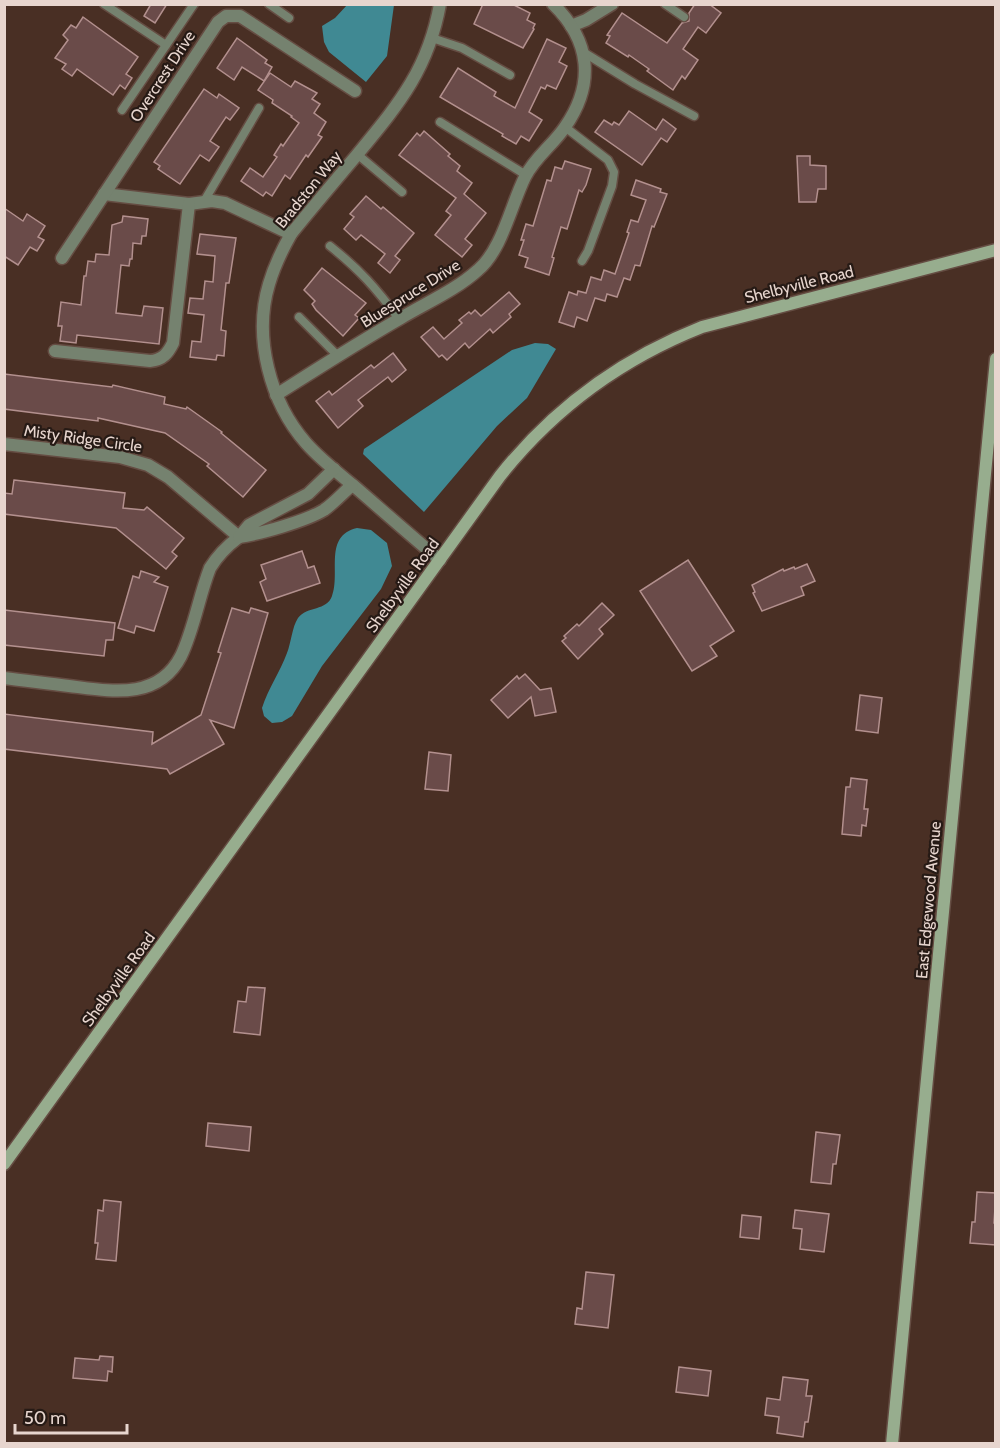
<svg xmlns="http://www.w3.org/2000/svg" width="1000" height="1448" viewBox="0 0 1000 1448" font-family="Cabin,sans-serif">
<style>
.water{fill:#408993}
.building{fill:#6a4b49;stroke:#b3908e;stroke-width:1.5}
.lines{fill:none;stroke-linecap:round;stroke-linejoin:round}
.service-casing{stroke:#654d43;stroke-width:11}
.minor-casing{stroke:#654d43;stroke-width:15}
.secondary-casing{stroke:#654d43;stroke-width:15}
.service{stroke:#75826f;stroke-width:8}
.minor{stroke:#75826f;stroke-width:12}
.secondary{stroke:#97ad8e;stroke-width:12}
.labels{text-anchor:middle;stroke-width:4.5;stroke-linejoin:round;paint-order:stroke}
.street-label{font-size:16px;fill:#e7d5ce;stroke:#261a15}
</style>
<rect width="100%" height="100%" fill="#492f24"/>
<g class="water">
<path d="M348,4L394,5L387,56L366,82L329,52L324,42L322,26L335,18Z"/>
<path d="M535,343L548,344L556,349L527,398L497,426L424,512L363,454L364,449L512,350Z"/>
<path d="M357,528L371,530L387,543L392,566L381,589L322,666L292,716L282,722L272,723L264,716L262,708C268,689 280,672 287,653C291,643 292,627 298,618C307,606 327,611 332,596C341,573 323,536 357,528Z"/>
</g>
<g class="building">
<path d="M151,4H167L155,23L144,16Z"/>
<path d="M483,4H512L530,13L527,20L535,24L533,28L534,29L523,48L474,24Z"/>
<path d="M695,4H709L721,13L706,33L698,27L683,49L698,60L685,79L682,76L673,90L647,71L649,69L629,55L628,57L606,43L610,36L607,35L622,13L667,43L682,23L689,21V13Z"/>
<path d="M83,17L138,57L126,74L132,78L125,89L120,85L113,95L77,69L72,76L62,69L66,64L55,58L68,40L63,35L71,25L76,28Z"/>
<path d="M237,38L267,60L265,63L272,67L264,81L242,67L234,80L217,68Z"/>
<path d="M547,39L566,48L559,62L567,66L556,89L547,85L545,89L541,87L529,112L542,120L529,141L521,136L516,144L502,136L503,134L440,97L458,68L496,92L494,96L515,108Z"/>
<path d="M270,73L291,87L295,81L317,93L312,99L320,104L314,113L326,122L318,135L322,137L308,157L306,155L290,179L285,175L272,196L266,192L263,196L241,181L250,168L263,177L277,157L274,155L281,144L283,146L299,123L291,117L292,116L272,103L273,100L258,90Z"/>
<path d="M204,89L217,98L219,94L239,108L230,120L226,117L210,141L219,147L209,161L200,155L180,184L158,169L160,166L154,162Z"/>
<path d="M629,111L656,130L663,119L676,129L667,142L661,138L642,165L595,132L604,120L612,125L614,122L619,125Z"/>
<path d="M424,131L450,154L448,156L460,166L457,171L472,183L464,194L486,213L465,239L472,245L462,257L435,235L451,215L446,211L456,198L399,155L417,133L420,136Z"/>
<path d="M797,156H810V165L826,166V189H818L816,202H799Z"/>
<path d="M565,161L591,169L586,185L582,192L579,190L567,229L561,227L552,257L554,258L549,275L525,267L528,258L519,255L524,240H521L526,224L533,226L547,180L551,181L555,167L562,169Z"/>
<path d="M636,180L661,189L660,192L667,194L654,227L652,226L640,266L635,265L630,280L624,278L617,297L607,294L605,301L595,298L587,321L577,317L574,327L559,322L569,292L577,295L578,291L586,293L591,277L601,280L604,270L615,274L629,233L627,232L631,220L638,222L646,200L631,195Z"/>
<path d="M366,196L381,209L383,207L414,233L395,256L400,260L390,273L378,263L385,254L361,235L356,240L344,229L354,217L350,214Z"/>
<path d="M4,208L23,221L27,214L45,226L38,237L44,240L37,251L30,247L18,265L4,256Z"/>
<path d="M123,216L148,219L146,236H142L141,244L133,243L132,259H130L129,266L121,265L116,313L142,316L144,306L163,308L159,344L77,335L76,343L60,341L62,326H58L61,302L81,305L84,276H86L88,261L95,262L96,254L109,255L112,225L122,222Z"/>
<path d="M200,234L236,238L229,283H226L221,330L226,331L224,356L217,355L216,360L190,357L192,341L201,342L204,315L188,313L190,298L203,299L205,281L213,282L215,256L197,254Z"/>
<path d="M322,268L366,303L355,315L359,318L343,336L316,310L312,304L315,301L304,290Z"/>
<path d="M509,292L520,304L509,314L511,317L493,333L490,329L469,348L465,343L447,360L442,355L439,357L421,337L433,327L444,339L462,323L459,320L469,312L471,314L475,310L481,316Z"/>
<path d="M393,353L406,370L392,382L388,377L358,400L363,406L338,428L316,401L329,391L332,395L371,365L374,368Z"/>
<path d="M4,374L112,387L113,385L165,397L164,404L186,409L187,407L222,432L221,433L266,470L243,497L207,466L209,464L165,433L98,418V421L4,409Z"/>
<path d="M14,480L125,493L123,508L144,510L147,507L184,538L172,552L177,556L166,569L116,528L4,514V493L12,494Z"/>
<path d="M302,551L308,568L314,566L320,583L267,601L260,582L266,579L261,565Z"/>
<path d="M688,560L734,631L710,646L717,656L692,671L640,591Z"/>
<path d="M807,564L815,581L801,587L804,595L762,611L753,593L755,592L752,585L783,569L784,571L794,567L795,569Z"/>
<path d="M141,571L159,577L154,582L168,587L154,631L136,626L134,633L118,628L133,576L139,578Z"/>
<path d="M602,603L614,615L599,629L603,634L578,659L562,641L566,638L564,636L577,624L579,626Z"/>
<path d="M232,608L249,613L251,608L268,613L234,728L210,720L224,744L170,774L167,769L4,749V714L153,732L152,744L201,715L221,653L218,652Z"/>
<path d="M4,610L115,623L113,640H106L104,656L4,645Z"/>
<path d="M525,674L540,690L551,688L556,712L535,716L531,697L508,718L491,700L517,676L519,679Z"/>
<path d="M860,695L882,698L878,733L856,730Z"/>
<path d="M429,752L451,755L448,791L425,789Z"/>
<path d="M851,778L867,780L864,809H868L866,826L862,825L861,836L842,834L846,787H850Z"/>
<path d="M248,987L265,988L260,1035L234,1032L238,1001L246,1002Z"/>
<path d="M208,1123L251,1127L249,1151L206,1146Z"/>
<path d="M816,1132L840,1135L836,1164H833L831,1184L811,1182Z"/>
<path d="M977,1192L996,1193L994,1223L996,1224V1245L970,1243L972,1222H975Z"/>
<path d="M104,1200L121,1202L116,1261L96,1259L98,1243H95L98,1210L103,1211Z"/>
<path d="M795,1210L829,1214L824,1252L800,1249L802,1229L793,1228Z"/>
<path d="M742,1215L761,1217L759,1239L740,1237Z"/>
<path d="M586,1272L614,1275L608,1328L575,1324L577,1308L582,1309Z"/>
<path d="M100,1356L113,1357L112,1372L108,1371L107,1381L73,1378L75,1358L99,1360Z"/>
<path d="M679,1367L711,1371L708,1396L676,1392Z"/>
<path d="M783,1377L808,1380L806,1396H812L808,1422H805L803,1437L777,1433L779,1417L765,1415L767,1398L780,1400Z"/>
</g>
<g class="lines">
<defs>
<g id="service">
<path d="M104,4L166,45"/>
<path d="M269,4L289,18"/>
<path d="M665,4L684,17"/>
<path d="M432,38L462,48L510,75"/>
<path d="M583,52L635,84L694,116"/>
<path d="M122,110L194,4"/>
<path d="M440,122L526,175"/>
<path d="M565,127L608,160L614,172L612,186L588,251L582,261"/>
<path d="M357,154L402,192"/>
<path d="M203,203L259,108"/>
<path d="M330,246C360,270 376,288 399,319"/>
<path d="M299,317L339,357"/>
</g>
<g id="minor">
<path d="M440,4C428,71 397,106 356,156C334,182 312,208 291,234C282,250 274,267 269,284C253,337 270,402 306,443C320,459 337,472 354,486C383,511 411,536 440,560"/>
<path d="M571,26L586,20L612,4"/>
<path d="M104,194L189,204L212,201L225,203L291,234"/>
<path d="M62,258L218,22L226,16H240L355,91"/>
<path d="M55,351L150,361C163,360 168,353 173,343L189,204"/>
<path d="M276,395C317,369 359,342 401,318C426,303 456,290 478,270C502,250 511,205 525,177C535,157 553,145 565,127C595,84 591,41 553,4"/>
<path d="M4,444L120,457L148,465L168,477L239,537C227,546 218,555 210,568C199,596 194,629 181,656C158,701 110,691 69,686C47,683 26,681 4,678"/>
<path d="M334,469L308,494L249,525L239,537C260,534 306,521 324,510C334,503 343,493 352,485"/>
</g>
<g id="secondary">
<path d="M4,1164L500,476C554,408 621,359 702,327L996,250"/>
<path d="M892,1444L996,359"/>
</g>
</defs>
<use href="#service" class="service-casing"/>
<use href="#minor" class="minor-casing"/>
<use href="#secondary" class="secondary-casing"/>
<use href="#service" class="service"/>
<use href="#minor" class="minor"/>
<use href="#secondary" class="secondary"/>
</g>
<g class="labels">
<g class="street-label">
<text transform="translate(162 76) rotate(-57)" y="6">Overcrest Drive</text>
<text transform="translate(308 189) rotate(-51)" y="6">Bradston Way</text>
<text transform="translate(799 284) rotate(-14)" y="6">Shelbyville Road</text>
<text transform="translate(410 293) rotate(-32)" y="6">Bluespruce Drive</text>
<text transform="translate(83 438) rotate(8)" y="6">Misty Ridge Circle</text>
<text transform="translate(402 585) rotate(-54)" y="6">Shelbyville Road</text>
<text transform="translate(928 900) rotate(-85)" y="6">East Edgewood Avenue</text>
<text transform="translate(118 979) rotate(-54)" y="6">Shelbyville Road</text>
</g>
</g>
<rect width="1000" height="1448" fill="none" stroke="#e7d5ce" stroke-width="12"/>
<path d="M15 1424v9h112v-9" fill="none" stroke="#e7d5ce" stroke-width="3"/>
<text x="24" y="1424" font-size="18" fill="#e7d5ce" stroke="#261a15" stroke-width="4.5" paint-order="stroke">50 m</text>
</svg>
